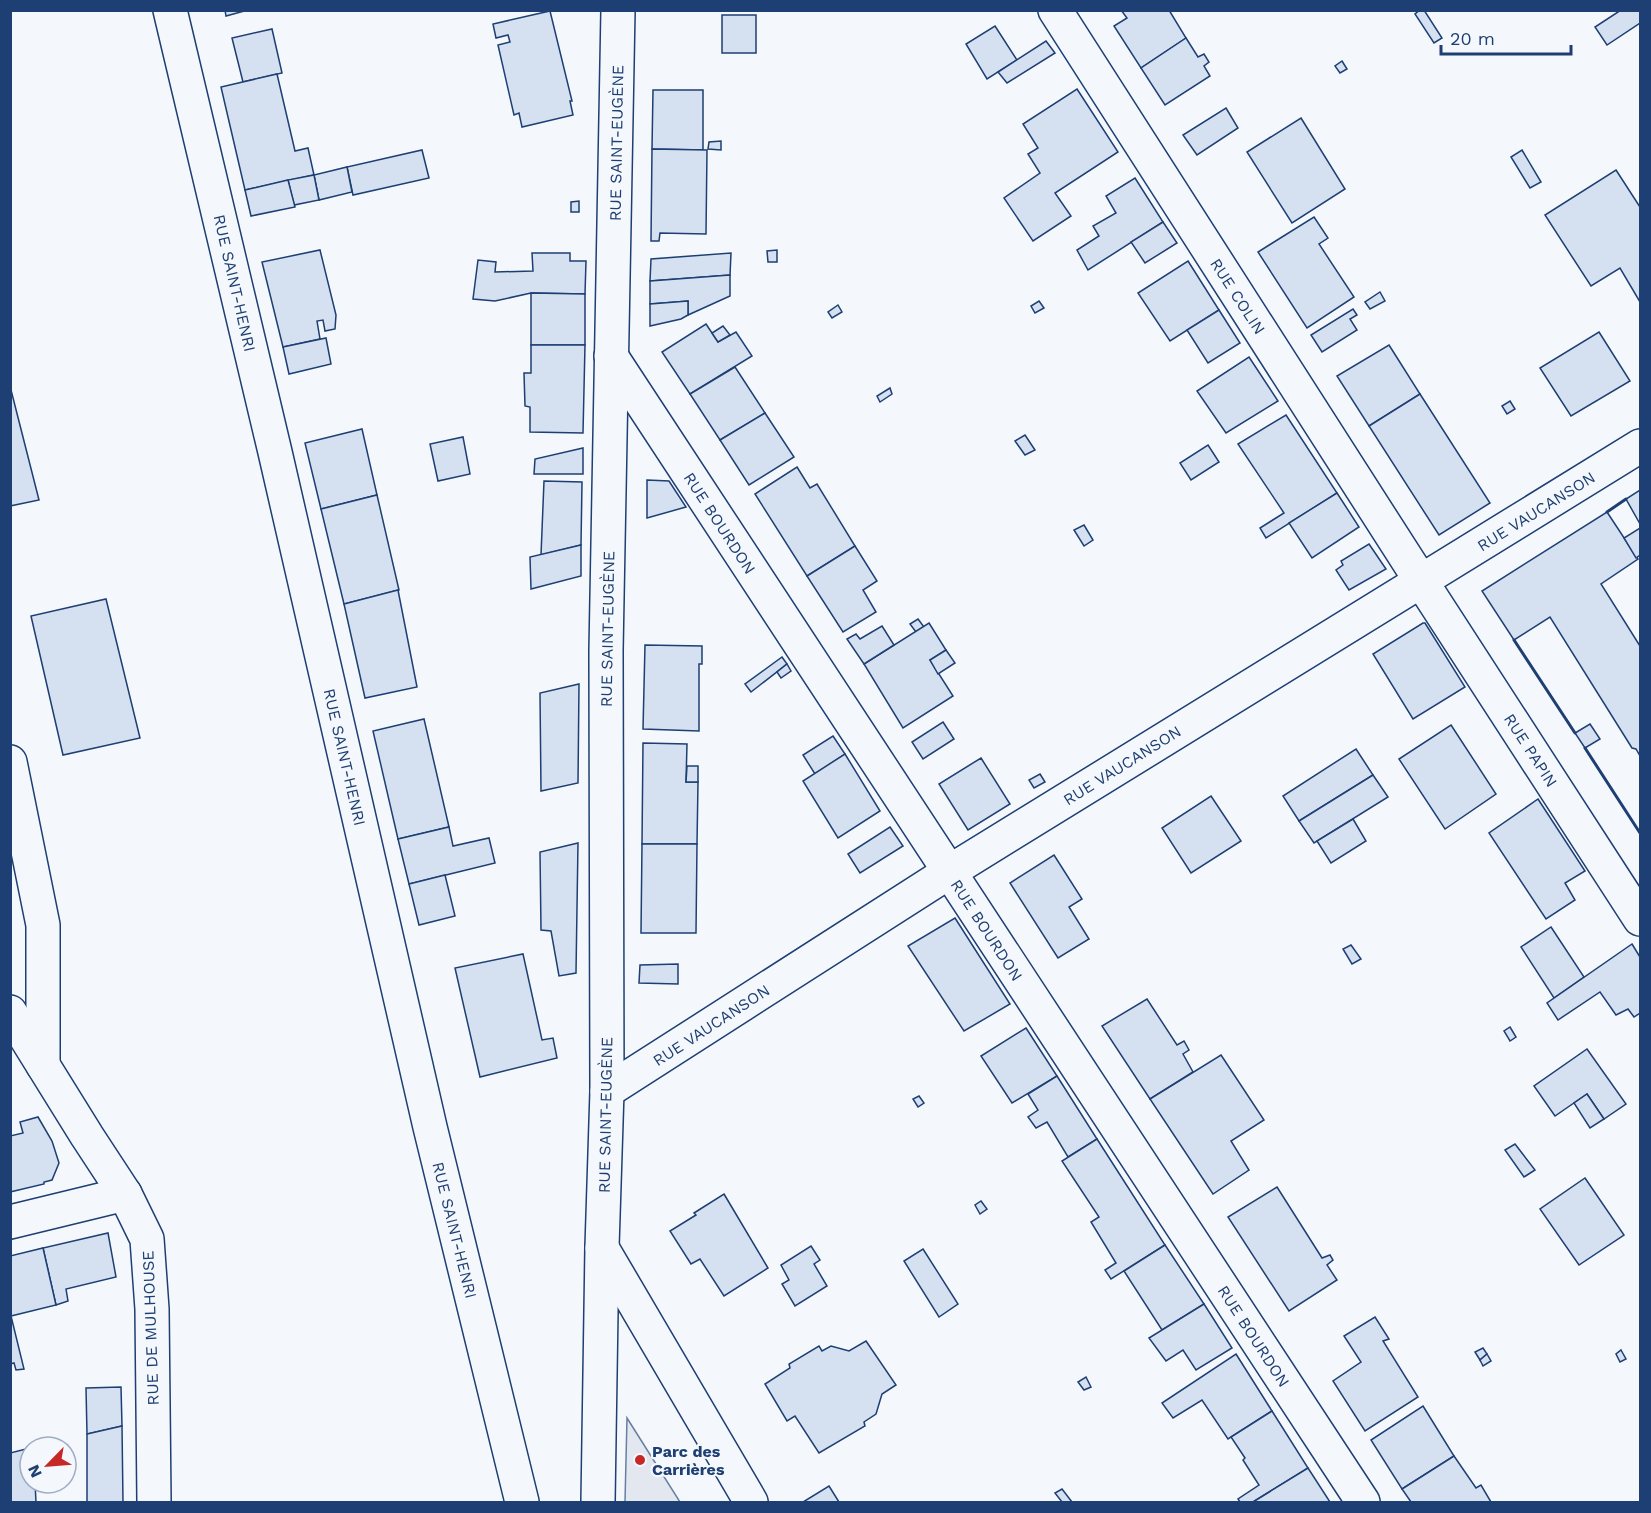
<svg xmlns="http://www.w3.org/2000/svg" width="1651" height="1513" viewBox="0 0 1651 1513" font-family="'Work Sans',sans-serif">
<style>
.parking{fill:#e3e8f0;stroke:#687fa3;stroke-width:1.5}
.building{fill:#d5e0f0;stroke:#1d3f73;stroke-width:1.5}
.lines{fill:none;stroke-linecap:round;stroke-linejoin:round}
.street-casing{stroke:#1d3f73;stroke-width:36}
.street{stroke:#f4f7fb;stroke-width:33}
.wall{stroke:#1d3f73;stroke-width:3}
.poi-dot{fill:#c62828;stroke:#f4f7fb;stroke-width:2}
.labels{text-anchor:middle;stroke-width:4.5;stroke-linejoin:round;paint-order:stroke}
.street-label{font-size:16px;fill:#1d3f73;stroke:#f4f7fb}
.poi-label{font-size:16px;font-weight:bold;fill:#1d3f73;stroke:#f4f7fb;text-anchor:start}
</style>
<rect width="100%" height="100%" fill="#f4f7fb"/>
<path class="parking" d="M627,1418L680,1502H625Z"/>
<g class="building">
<path d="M225,10H248L226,16Z"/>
<path d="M1121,10H1169L1186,38L1141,68L1114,26L1127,18Z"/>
<path d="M1420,10H1424L1442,38L1434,43L1415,14Z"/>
<path d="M1621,10H1640V23L1607,45L1595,27Z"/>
<path d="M550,11L572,101H570L573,115L522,127L519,113L514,115L498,45L510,42L508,35L496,38L493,24Z"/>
<rect x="722" y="15" width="34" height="38"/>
<path d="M995,26L1017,60L987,79L966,44Z"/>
<path d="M272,29L282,73L243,82L232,38Z"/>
<path d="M1186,38L1198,57L1204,54L1209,62L1204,66L1210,76L1165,105L1141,68Z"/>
<path d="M1046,41L1055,53L1007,83L998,72Z"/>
<path d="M1342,61L1347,69L1340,73L1335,66Z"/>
<path d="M277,74L295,151L308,148L314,175L245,190L221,87Z"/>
<path d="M1077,89L1118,152L1055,193L1071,216L1033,241L1004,198L1040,173L1028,154L1038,148L1023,124Z"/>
<path d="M653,90H703V150L652,149Z"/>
<path d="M1226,108L1238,128L1197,155L1183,135Z"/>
<path d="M1301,118L1345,189L1292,223L1247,152Z"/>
<path d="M721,141V150L708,149L709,142Z"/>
<path d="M652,149L707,150L706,234L660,233L659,241H651Z"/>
<path d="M422,150L429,178L353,195L347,167Z"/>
<path d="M1522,150L1541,182L1530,188L1511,157Z"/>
<path d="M347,167L352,192L319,200L314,175Z"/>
<path d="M1616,170L1640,207V302L1620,268L1591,286L1545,215Z"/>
<path d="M314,175L319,200L294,205L288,180Z"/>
<path d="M1135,178L1163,222L1088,270L1077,250L1099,236L1093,226L1116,213L1106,196Z"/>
<path d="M288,180L295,207L251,216L245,190Z"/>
<path d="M579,201V212H571V202Z"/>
<path d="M1314,217L1328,238L1319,244L1354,297L1307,328L1258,252Z"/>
<path d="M1163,222L1177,243L1145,263L1131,242Z"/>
<path d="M320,250L336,315L335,329L325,331L323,320L317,321L320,339L283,347L262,262Z"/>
<path d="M777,250V262H768L767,251Z"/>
<path d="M532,253H570V261H586L585,294L531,293L495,301L473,299L478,260L496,262L495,272L533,271Z"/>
<path d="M731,253L730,275L650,281L651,259Z"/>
<path d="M1188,261L1219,310L1170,341L1138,293Z"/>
<path d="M730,275V296L688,315V301L650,304V281Z"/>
<path d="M1380,292L1385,301L1370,309L1365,302Z"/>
<path d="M531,293L585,294V345H531Z"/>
<path d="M688,301V315L681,319L650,326V304Z"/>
<path d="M1039,301L1044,308L1035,313L1031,306Z"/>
<path d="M838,305L842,312L832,318L828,312Z"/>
<path d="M1353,309L1357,315L1350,319L1357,330L1322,352L1311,335Z"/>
<path d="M1219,310L1240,343L1208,363L1187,330Z"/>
<path d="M706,324L718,342L736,332L752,356L690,394L662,352Z"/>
<path d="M723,326L730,335L718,342L712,333Z"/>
<path d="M1599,332L1630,381L1571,416L1540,368Z"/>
<path d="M326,338L331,364L289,374L283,347Z"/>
<path d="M531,345H585L583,433L530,432V407L525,406L524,373H531Z"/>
<path d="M1389,345L1420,394L1369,426L1337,376Z"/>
<path d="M1249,357L1278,401L1226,433L1197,391Z"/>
<path d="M735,367L765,413L720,440L690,394Z"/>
<path d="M10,386L39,500L10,506Z"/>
<path d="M890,388L892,394L880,402L877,396Z"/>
<path d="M1420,394L1490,503L1439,535L1369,426Z"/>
<path d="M1510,401L1515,409L1507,414L1502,406Z"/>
<path d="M765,413L794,457L749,485L720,440Z"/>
<path d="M1286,415L1337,493L1266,538L1260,528L1284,513L1238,444Z"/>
<path d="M362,429L377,495L321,509L305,443Z"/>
<path d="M1025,435L1035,450L1025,455L1015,441Z"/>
<path d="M463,437L470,474L438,481L430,444Z"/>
<path d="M1208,445L1219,462L1191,480L1180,463Z"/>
<path d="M583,448V474H534L535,459Z"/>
<path d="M797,467L810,488L817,484L855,546L807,576L755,494Z"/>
<path d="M647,480L669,481L686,507L647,518Z"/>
<path d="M544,481L582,482L581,545L541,555Z"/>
<path d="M1640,490V524L1626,499Z"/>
<path d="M1337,493L1359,527L1312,558L1289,523Z"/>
<path d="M377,495L399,590L344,604L321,509Z"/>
<path d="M1607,512L1638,559L1601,584L1640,646V756L1636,749L1632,748L1550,617L1514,640L1482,591Z"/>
<path d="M1084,525L1093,540L1084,546L1074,530Z"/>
<path d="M1640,528V555L1636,558L1624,538Z"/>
<path d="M1369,544L1386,569L1349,590L1336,570L1343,565L1341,561Z"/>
<path d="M581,545V576L531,589L530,557Z"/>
<path d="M855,546L877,581L863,590L876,612L843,632L807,576Z"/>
<path d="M398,590L417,687L365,698L344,604Z"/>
<path d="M106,599L140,738L63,755L31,616Z"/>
<path d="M918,619L924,627L916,632L910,624Z"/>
<path d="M929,623L946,650L930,660L953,696L903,728L864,664Z"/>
<path d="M1423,623H1425L1465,687L1413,719L1373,654Z"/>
<path d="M882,626L894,645L864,664L847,639L856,634L860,639Z"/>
<path d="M645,645L702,646V664H699V731L643,729Z"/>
<path d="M946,650L955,663L938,674L930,660Z"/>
<path d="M782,657L787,664L751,692L745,684Z"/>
<path d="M787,664L791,671L781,678L777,672Z"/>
<path d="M579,684L578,783L541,791L540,693Z"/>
<path d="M424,719L449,827L398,839L373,731Z"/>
<path d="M943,722L954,739L923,759L912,742Z"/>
<path d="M1590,724L1600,739L1585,748L1575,733Z"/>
<path d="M1451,725L1496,794L1445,829L1399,759Z"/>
<path d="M833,736L845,754L815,774L803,755Z"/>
<path d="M643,743L687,744L686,782H698L697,844H642Z"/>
<path d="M1356,749L1373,775L1299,821L1283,796Z"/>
<path d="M845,754L880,811L838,838L803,781Z"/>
<path d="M981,758L1010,804L968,830L939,784Z"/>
<path d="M687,766H698V782H686Z"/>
<path d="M1040,774L1045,782L1034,788L1029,780Z"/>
<path d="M1373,775L1388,797L1314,843L1299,821Z"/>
<path d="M1211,796L1241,841L1191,873L1162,828Z"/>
<path d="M1538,799L1585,871L1565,883L1575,900L1546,919L1489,833Z"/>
<path d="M1353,819L1366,841L1331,863L1317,841Z"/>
<path d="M449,827L453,846L489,838L495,863L409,884L398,839Z"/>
<path d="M890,827L903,846L860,873L848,854Z"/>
<path d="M578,843L576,973L559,976L551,931L541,930L540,852Z"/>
<path d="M642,844H697L696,933H641Z"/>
<path d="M1054,855L1082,899L1069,907L1089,939L1058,958L1010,883Z"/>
<path d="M445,875L455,916L419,925L409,884Z"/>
<path d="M955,918L1010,1004L964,1031L908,946Z"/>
<path d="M1551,927L1584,977L1554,998L1521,947Z"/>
<path d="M1632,944L1640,957V1013L1634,1017L1628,1009L1616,1015L1600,992L1558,1020L1547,1003Z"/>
<path d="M1351,945L1361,959L1352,964L1343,949Z"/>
<path d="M523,954L542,1040L553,1038L557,1058L480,1077L455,968Z"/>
<path d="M678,964V984L639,983L640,965Z"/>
<path d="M1147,999L1177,1045L1184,1041L1189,1050L1183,1054L1193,1072L1150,1099L1102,1026Z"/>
<path d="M1510,1027L1516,1037L1510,1041L1504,1031Z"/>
<path d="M1026,1028L1057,1076L1012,1103L981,1056Z"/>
<path d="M1587,1049L1626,1104L1604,1119L1587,1094L1555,1116L1534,1086Z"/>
<path d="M1221,1055L1264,1120L1231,1141L1249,1170L1213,1194L1150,1099Z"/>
<path d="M1057,1076L1097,1139L1068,1157L1047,1122L1036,1128L1028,1117L1038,1110L1028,1094Z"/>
<path d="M1587,1094L1604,1119L1590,1128L1574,1103Z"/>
<path d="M919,1096L924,1103L918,1107L913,1099Z"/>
<path d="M38,1117L52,1141L59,1163L52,1180L44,1182V1184L10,1192V1136L23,1133L20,1122Z"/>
<path d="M1097,1139L1165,1245L1111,1279L1105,1270L1116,1263L1091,1222L1099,1217L1062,1161Z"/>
<path d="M1515,1144L1535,1170L1524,1177L1505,1150Z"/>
<path d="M1585,1178L1624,1235L1579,1265L1540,1209Z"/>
<path d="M1277,1187L1322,1258L1330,1255L1333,1260L1327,1265L1337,1280L1289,1311L1228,1217Z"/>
<path d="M724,1194L768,1268L724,1296L700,1259L691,1264L670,1231L696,1215L694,1213Z"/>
<path d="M981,1201L987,1209L980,1214L975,1205Z"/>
<path d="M108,1233L116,1277L66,1289L68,1301L56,1305L43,1248Z"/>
<path d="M1165,1245L1204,1304L1162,1330L1124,1271Z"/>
<path d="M811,1246L820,1260L814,1264L827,1286L795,1306L782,1284L789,1280L781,1265Z"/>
<path d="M43,1248L56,1305L11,1316L10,1256Z"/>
<path d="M923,1249L958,1304L939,1317L904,1261Z"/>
<path d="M1204,1304L1232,1348L1196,1370L1183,1350L1166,1361L1149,1338Z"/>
<path d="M10,1313L11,1316L24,1369L16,1370L14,1363L10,1364Z"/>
<path d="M1375,1317L1389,1339L1383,1341L1418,1397L1365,1431L1333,1381L1361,1362L1344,1336Z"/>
<path d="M866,1341L896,1385L882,1394L876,1414L864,1422L865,1426L819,1453L795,1416L787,1421L765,1384L790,1368L789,1364L819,1346L822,1351L831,1346L849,1351Z"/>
<path d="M1483,1348L1487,1354L1480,1360L1475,1352Z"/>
<path d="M1621,1350L1626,1359L1620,1362L1616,1354Z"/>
<path d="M1236,1354L1272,1411L1228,1439L1202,1400L1173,1418L1162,1403Z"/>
<path d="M1487,1354L1491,1361L1483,1366L1480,1360Z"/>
<path d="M1086,1377L1091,1387L1084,1390L1078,1382Z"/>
<path d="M121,1387L122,1426L87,1434L86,1388Z"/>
<path d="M1423,1406L1454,1456L1402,1489L1371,1440Z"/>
<path d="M1272,1411L1308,1468L1253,1502H1240L1238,1499L1259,1485L1243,1460L1245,1458L1231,1437Z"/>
<path d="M122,1426L123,1502H87V1434Z"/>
<path d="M30,1448V1483H35L36,1502H10V1453Z"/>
<path d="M1454,1456L1476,1488L1481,1485L1491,1502H1411L1402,1489Z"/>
<path d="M1308,1468L1330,1502H1253Z"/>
<path d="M829,1486L839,1502H803Z"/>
<path d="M1062,1489L1072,1502H1062L1055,1493Z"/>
</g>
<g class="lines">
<defs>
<g id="street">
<path d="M170,10L275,452L430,1127L522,1502"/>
<path d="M1055,10L1421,581L1640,919"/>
<path d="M611,356L1363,1502"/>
<path d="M10,762L43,925V1065"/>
<path d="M10,1012L87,1136L125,1194L147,1239L152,1309L154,1502"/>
<path d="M607,1091L949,872L1640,446"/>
<path d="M10,1222L125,1194"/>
<path d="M602,1248L751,1502"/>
<path d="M598,1502L602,1247L607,1091L606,651L618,10"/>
</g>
</defs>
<use href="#street" class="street-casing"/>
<use href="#street" class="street"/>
<g class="wall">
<path d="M1607,512L1626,499"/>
<path d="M1514,640L1575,733"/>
<path d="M1585,748L1640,833"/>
</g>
</g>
<circle class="poi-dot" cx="640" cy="1460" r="6"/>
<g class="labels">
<g class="street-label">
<text transform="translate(616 143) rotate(-89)" y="6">RUE SAINT-EUGÈNE</text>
<text transform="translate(235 283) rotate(77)" y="6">RUE SAINT-HENRI</text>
<text transform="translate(1238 296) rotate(57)" y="6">RUE COLIN</text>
<text transform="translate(1536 511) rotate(-32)" y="6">RUE VAUCANSON</text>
<text transform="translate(720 523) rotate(57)" y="6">RUE BOURDON</text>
<text transform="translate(607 629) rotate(-89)" y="6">RUE SAINT-EUGÈNE</text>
<text transform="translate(1531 750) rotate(57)" y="6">RUE PAPIN</text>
<text transform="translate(345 757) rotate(77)" y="6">RUE SAINT-HENRI</text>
<text transform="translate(1122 765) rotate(-32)" y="6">RUE VAUCANSON</text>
<text transform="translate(987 930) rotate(57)" y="6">RUE BOURDON</text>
<text transform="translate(711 1025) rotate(-33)" y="6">RUE VAUCANSON</text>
<text transform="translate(605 1115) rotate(-89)" y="6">RUE SAINT-EUGÈNE</text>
<text transform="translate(455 1230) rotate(76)" y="6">RUE SAINT-HENRI</text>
<text transform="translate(150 1328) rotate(-92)" y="6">RUE DE MULHOUSE</text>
<text transform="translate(1254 1336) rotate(57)" y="6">RUE BOURDON</text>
</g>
<g class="poi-label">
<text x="652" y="1457">Parc des<tspan x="652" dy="18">Carrières</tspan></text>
</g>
</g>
<rect width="1651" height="1513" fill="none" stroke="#1d3f73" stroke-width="24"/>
<g transform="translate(48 1465) rotate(245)"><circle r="28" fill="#f4f7fb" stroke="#9eadc5" stroke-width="1.5"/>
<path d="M0-4.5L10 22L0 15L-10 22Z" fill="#c62828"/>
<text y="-9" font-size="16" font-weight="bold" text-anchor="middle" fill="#1d3f73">N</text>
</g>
<path d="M1441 45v9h130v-9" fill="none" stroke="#1d3f73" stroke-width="3"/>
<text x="1450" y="45" font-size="18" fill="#1d3f73" stroke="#f4f7fb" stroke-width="4.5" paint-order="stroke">20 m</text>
</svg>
